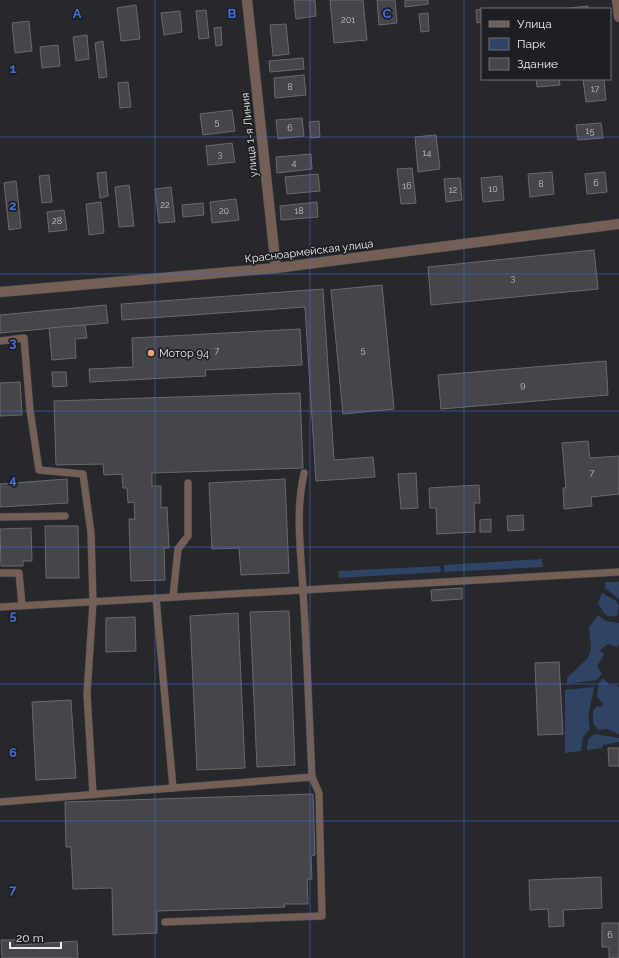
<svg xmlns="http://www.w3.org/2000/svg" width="619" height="958" viewBox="0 0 619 958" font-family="Raleway,sans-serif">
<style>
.green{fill:#2f4465}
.building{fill:#444649;stroke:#686a6d}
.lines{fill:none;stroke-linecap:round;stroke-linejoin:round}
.service-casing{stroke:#424446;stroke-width:8}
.minor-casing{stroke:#424446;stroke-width:11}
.service{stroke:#735f55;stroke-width:7}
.minor{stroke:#735f55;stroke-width:10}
.grid{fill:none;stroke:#466edd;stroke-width:1;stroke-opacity:0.55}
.poi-dot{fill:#f0a27a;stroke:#1d1f22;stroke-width:1.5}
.labels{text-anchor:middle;stroke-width:3.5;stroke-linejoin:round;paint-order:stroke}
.number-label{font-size:9px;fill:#c2c3c6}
.street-label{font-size:11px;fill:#ecedef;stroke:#1d1f22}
.poi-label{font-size:11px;fill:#ecedef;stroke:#1d1f22;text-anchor:start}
.grid-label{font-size:13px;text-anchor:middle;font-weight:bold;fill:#466edd;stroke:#1d1f22;stroke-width:3.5;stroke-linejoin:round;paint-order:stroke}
</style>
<rect width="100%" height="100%" fill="#26282b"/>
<g class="green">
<path d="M542,559L543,567L444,572V565Z"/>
<path d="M440,566L441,572L339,578L338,571Z"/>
<path d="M605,582H619V599L605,588Z"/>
<path d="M602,593L616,601L619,606L617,616C605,618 604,613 598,603Z"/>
<path d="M598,615L606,621L619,623V643L617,647L608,644L600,650L604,655L597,666L602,674L596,680L567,684V678L588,658L591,649L589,627Z"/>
<path d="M603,678L610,685H616L619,688V734L607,729L598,730L593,723V711L597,706L601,707L604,704L597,697L599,683Z"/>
<path d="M594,687C592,703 586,713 590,729L583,737L581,751L565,753V690Z"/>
<path d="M595,734L619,738V742L603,745L602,748L587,750C587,742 587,738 595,734Z"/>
</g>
<g class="building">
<path d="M294,0H315L316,16L296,19Z"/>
<path d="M330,0H363L367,40L334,43Z"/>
<path d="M377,0H395L397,23L379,25Z"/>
<path d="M405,0H428V4L405,7Z"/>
<path d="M136,5L140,39L121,41L117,8Z"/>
<path d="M588,6V9H569V8Z"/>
<path d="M482,9V22L477,23L476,10Z"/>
<path d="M206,10L209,38L199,39L196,11Z"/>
<path d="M180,11L182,32L164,35L161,13Z"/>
<path d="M428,13L429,31L421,32L419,14Z"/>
<path d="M29,21L32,51L15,53L12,23Z"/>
<path d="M286,24L289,54L273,56L270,25Z"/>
<path d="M221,27L222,45L216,46L214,28Z"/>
<path d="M87,35L89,59L76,61L73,37Z"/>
<path d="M103,41L107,77L99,78L95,43Z"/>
<path d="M58,45L60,66L42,68L40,47Z"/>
<path d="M303,58L304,69L270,72L269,61Z"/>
<path d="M304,75L306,95L275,98L274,78Z"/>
<path d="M536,79H559L560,85L537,87Z"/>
<path d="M583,79H604L606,100L586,102Z"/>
<path d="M128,82L131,107L120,108L118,83Z"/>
<path d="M232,110L235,131L203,135L200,114Z"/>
<path d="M302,118L304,136L278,139L276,120Z"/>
<path d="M319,121L320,137L311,138L309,122Z"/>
<path d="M601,123L603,138L578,140L576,125Z"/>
<path d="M436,135L440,169L418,172L415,137Z"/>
<path d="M232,143L235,162L208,165L206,146Z"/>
<path d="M311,154L312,169L277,173L276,157Z"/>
<path d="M412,168L416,203L401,204L397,169Z"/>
<path d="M106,172L108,196L100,198L97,173Z"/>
<path d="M552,172L554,194L530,197L528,174Z"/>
<path d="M605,172L607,192L587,194L585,174Z"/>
<path d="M318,174L320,191L287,194L285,177Z"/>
<path d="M49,175L52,202L42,203L39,176Z"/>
<path d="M502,176L504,200L483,202L481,178Z"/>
<path d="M460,178L462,200L446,202L444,179Z"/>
<path d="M16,181L21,228L9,230L4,183Z"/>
<path d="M129,185L134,226L119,227L115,187Z"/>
<path d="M171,187L175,222L159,223L155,189Z"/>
<path d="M236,199L239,220L212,223L210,202Z"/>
<path d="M101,202L104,233L89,235L86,204Z"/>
<path d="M317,202L318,217L281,220L280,206Z"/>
<path d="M203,203L204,215L183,217L182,205Z"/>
<path d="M64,210L67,230L49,232L47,212Z"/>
<path d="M594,250L598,289L431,305L428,267Z"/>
<path d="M382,285L394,409L343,414L331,290Z"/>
<path d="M323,289L334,460L373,457L375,477L316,481L305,307L122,320L121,304Z"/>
<path d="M106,305L108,323L0,333V315Z"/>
<path d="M85,325L87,338L75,339L76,358L52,360L49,328Z"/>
<path d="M300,329L302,365L205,370L206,376L90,382L89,369L133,367L132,338Z"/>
<path d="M606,361L608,395L441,409L438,375Z"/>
<path d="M52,372H66L67,386L53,387Z"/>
<path d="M20,382L22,415L0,416V383Z"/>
<path d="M300,393L303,468L152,473V486H161V508L167,507L169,548H164L165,580L131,581L129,519H135L134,502L128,503L127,488H123L122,474L104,475L103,464L56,465L54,401Z"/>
<path d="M588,441L590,458L619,456V494L591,497L592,506L564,509L563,488H566L562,443Z"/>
<path d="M416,473L418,508L401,509L398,474Z"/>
<path d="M67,479L68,503L0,507V484Z"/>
<path d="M285,479L289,573L241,575L239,548L212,549L209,483Z"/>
<path d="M479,485L480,503H474L475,532L437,534L436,508H430L429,488Z"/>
<path d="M523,515L524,530L508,531L507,516Z"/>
<path d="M491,519V532H480V520Z"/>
<path d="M45,526H78L79,578H46Z"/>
<path d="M31,528L32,561H23V566H1L0,529Z"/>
<path d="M462,588V599L432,601L431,590Z"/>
<path d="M289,611L295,765L257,767L250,612Z"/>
<path d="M238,613L245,768L197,770L190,616Z"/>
<path d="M135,617L136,651L106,652V618Z"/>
<path d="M559,662L563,734L538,735L535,663Z"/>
<path d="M71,700L76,778L36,780L32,702Z"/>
<path d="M608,748H619V766H609Z"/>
<path d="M313,794L315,855L311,856L312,879H307L308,904H284L285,907L157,911V933L113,935L112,888L73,889L71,847H66L65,802Z"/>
<path d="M601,877L602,908L563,910L564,926L549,927L548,909L530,910L529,880Z"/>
<path d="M602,923H619V958H609V947H602Z"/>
<path d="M1,940H16L17,945L77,941L78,958H2Z"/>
</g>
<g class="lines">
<defs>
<g id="service">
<path d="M0,341L24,338L30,410L39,470L83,474L91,533L93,602L87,694L93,794"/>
<path d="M0,517L65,516"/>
<path d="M0,573H19L22,605"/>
<path d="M173,597L178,549L188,536V483"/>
<path d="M156,598L173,788L312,777C309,715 307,653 303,591C301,550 295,515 304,473"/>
<path d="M0,607L619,572"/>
<path d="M0,802L173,788"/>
<path d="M165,922L322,916L319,793L312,777"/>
</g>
<g id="minor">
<path d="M247,0L276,268"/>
<path d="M617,0L619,17"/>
<path d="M0,292L276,268L619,224"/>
</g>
</defs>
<use href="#service" class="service-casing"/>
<use href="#minor" class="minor-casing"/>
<use href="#service" class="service"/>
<use href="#minor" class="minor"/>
</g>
<path class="grid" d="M155,0V958M310,0V958M464,0V958M0,137H619M0,274H619M0,411H619M0,547H619M0,684H619M0,821H619"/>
<circle class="poi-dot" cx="151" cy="353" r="4"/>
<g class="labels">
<g class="number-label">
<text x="348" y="23">201</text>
<text x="290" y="90">8</text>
<text x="595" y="92">17</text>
<text x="217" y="125">5</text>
<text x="290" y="131">6</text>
<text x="590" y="134">15</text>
<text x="427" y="156">14</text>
<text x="220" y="157">3</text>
<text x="294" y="166">4</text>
<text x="596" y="186">6</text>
<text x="541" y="187">8</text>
<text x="407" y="189">16</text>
<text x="493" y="192">10</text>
<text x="453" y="193">12</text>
<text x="165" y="208">22</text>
<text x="224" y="214">20</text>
<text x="299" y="214">18</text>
<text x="57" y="224">28</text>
<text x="513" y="281">3</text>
<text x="363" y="353">5</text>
<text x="217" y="354">7</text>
<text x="523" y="388">9</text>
<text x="592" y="476">7</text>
<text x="610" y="938">6</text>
</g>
<g class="street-label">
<text transform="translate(249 135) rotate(-96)" y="4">улица 1-я Линия</text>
<text transform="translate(309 251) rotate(-7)" y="4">Красноармейская улица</text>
</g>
<g class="poi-label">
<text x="159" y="357">Мотор 94</text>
</g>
</g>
<g class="grid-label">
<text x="77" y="18">A</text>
<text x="232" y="18">B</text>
<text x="387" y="18">C</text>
<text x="13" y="73">1</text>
<text x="13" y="210">2</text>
<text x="13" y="347">3</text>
<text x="13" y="484">4</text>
<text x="13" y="620">5</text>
<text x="13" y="757">6</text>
<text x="13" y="894">7</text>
</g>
<rect x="481" y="8" width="130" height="72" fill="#1d1f22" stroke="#707174"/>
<rect x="489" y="21" width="20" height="6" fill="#735f55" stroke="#707174"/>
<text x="517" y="28" font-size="12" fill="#ecedef">Улица</text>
<rect x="489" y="38" width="20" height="12" fill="#2f4465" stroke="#707174"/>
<text x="517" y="48" font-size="12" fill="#ecedef">Парк</text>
<rect x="489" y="58" width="20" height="12" fill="#444649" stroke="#707174"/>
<text x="517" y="68" font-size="12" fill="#ecedef">Здание</text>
<path d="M10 942v6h51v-6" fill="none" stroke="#ecedef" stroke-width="2"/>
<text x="16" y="942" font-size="12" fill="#ecedef" stroke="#1d1f22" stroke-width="3" paint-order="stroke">20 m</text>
</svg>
